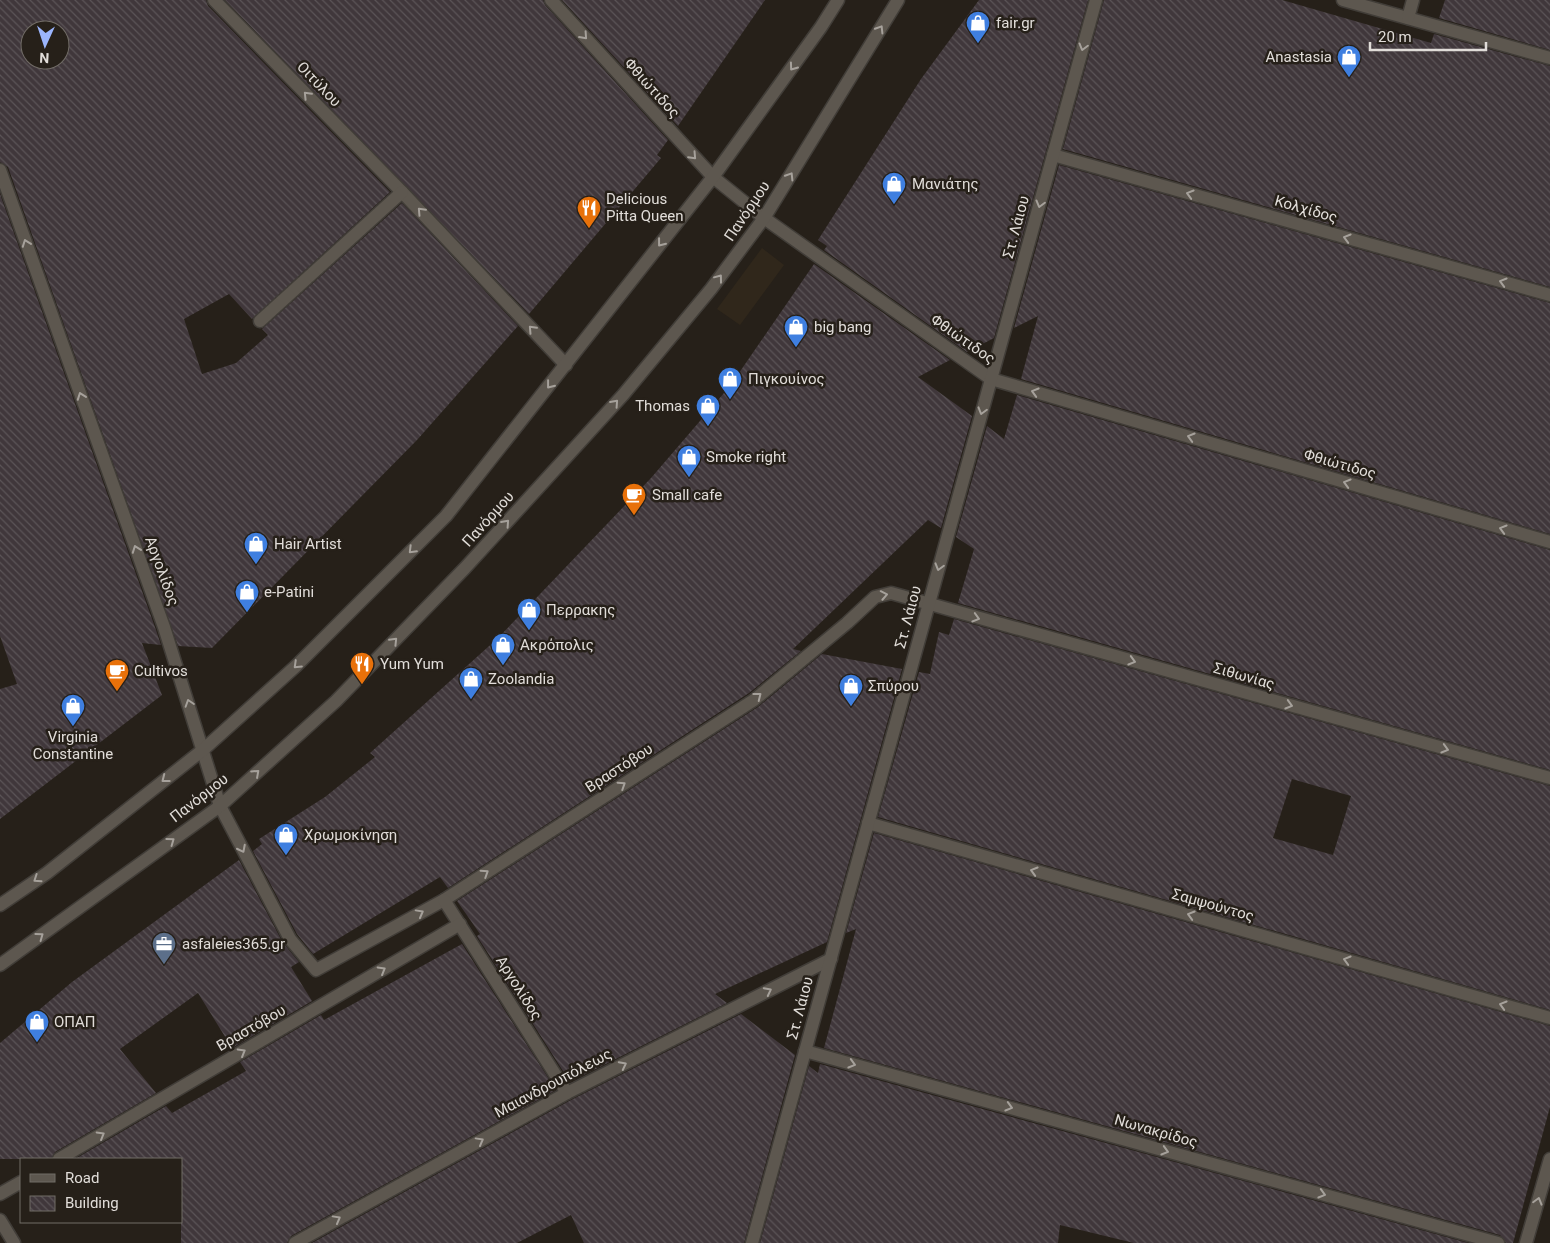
<svg xmlns="http://www.w3.org/2000/svg" width="1550" height="1243" viewBox="0 0 1550 1243" font-family="Roboto,sans-serif">
<style>
.built{fill:#30271b}
.building{fill:url(#building-back-hatch);fill-rule:evenodd}
.lines{fill:none;stroke-linecap:round;stroke-linejoin:round}
.minor-casing{stroke:#413d38;stroke-width:15}
.minor{stroke:#5d574f;stroke-width:12}
.oneway{stroke:#a6a19b}
.labels{text-anchor:middle;stroke-width:5;stroke-linejoin:round;paint-order:stroke}
.poi-label{font-size:15px;fill:#e1ddd9;stroke:#262019;text-anchor:start}
.street-label{font-size:15px;fill:#e1ddd9;stroke:#262019}
</style>
<defs>
<pattern id="building-back-hatch" width="6" height="6" patternUnits="userSpaceOnUse" patternTransform="scale(1.25)"><rect width="6" height="6" fill="#40373b"/><path d="M-1 5l2 2M0 0l6 6M5-1l2 2" fill="none" stroke="#5b5457"/></pattern>
</defs>
<rect width="100%" height="100%" fill="#262019"/>
<path class="built" d="M762,248L784,265L740,325L717,309Z"/>
<g class="building">
<path d="M0,0H206L208,6L390,192L252,319L229,294L184,319L202,374L236,363L268,335L262,329L402,203L518,326L417,440L212,648L178,646L8,167L0,162ZM30,30H60V60H30Z"/>
<path d="M225,0H543L545,5L668,140L657,155L661,158L529,314Z"/>
<path d="M562,0H765L678,126Z"/>
<path d="M979,0H1088L994,338L967,352L824,250L827,246L818,240L921,79Z"/>
<path d="M1104,0H1282L1431,43L1434,34L1550,66V287L1063,149Z"/>
<path d="M1445,0H1550V50L1439,18Z"/>
<path d="M1059,165L1550,303V534L1021,379L1038,316L1014,328Z"/>
<path d="M0,194L156,630L161,645L142,643L162,695L0,819V689L17,684L0,636Z"/>
<path d="M814,264L950,360L918,377L972,416L941,528L928,520L793,649L801,651L749,693L448,888L440,877L313,954L297,934L253,851L262,844L259,839L325,797L375,757L370,753L498,638L651,478L730,386Z"/>
<path d="M1017,395L1550,550V770L958,603L974,549L956,537L987,426L1004,439Z"/>
<path d="M954,619L1550,786V1010L878,817L919,672L930,674L939,632L949,635ZM1292,779L1351,796L1333,855L1273,838Z"/>
<path d="M822,654L902,669L827,942L715,994L727,1003L570,1082L477,936L480,934L457,901L758,707Z"/>
<path d="M874,833L1550,1026V1107L1513,1243H1506L1500,1235L824,1048L856,929L846,933Z"/>
<path d="M239,860L283,943L299,962L291,967L312,1001L232,1048L198,993L120,1049L156,1093L55,1152L51,1159H0V1043L72,982Z"/>
<path d="M462,944L556,1090L291,1236L287,1243H181V1159H75L166,1106L172,1113L246,1071L240,1062L321,1015L324,1020Z"/>
<path d="M741,1014L795,1055L744,1243H584L571,1215L517,1243H312L571,1100Z"/>
<path d="M820,1064L1468,1243H1134L1060,1225L1058,1243H760L809,1066L818,1073Z"/>
</g>
<g class="lines">
<defs>
<g id="minor">
<path d="M214,0L402,192L566,365"/>
<path d="M551,0L713,177L764,218L991,379L1550,542"/>
<path d="M1343,0L1550,58"/>
<path d="M1408,18L1413,0"/>
<path d="M1053,155L1550,295"/>
<path d="M0,170L164,627L220,806L290,939L316,970L444,900L754,700L847,623L875,597L891,593L1550,778"/>
<path d="M260,321L402,192"/>
<path d="M868,823L1550,1018"/>
<path d="M444,900L567,1093"/>
<path d="M0,905L47,873L204,749L296,666L446,516L713,177L821,27L838,0"/>
<path d="M0,965L220,806L336,701L465,568L623,395L711,289L764,218L898,0"/>
<path d="M805,1051L1498,1243"/>
<path d="M59,1159L460,924"/>
<path d="M0,1194L21,1182"/>
<path d="M0,1220L14,1243"/>
<path d="M295,1243L567,1093L831,959"/>
<path d="M752,1243L1096,0"/>
<path d="M1526,1243L1550,1159"/>
</g>
</defs>
<use href="#minor" class="minor-casing"/>
<use href="#minor" class="minor"/>
</g>
<defs><path id="oneway-chevron" d="M-2-3.5L2.5 0L-2 3.5" fill="none" stroke-width="1.6" stroke-linecap="round" stroke-linejoin="round" transform="scale(1.25)"/></defs>
<g class="oneway">
<use href="#oneway-chevron" transform="translate(880 29) rotate(-58)"/>
<use href="#oneway-chevron" transform="translate(584 36) rotate(48)"/>
<use href="#oneway-chevron" transform="translate(1083 47) rotate(105)"/>
<use href="#oneway-chevron" transform="translate(793 67) rotate(126)"/>
<use href="#oneway-chevron" transform="translate(307 95) rotate(-134)"/>
<use href="#oneway-chevron" transform="translate(693 156) rotate(47)"/>
<use href="#oneway-chevron" transform="translate(790 176) rotate(-58)"/>
<use href="#oneway-chevron" transform="translate(1190 194) rotate(-164)"/>
<use href="#oneway-chevron" transform="translate(1040 204) rotate(105)"/>
<use href="#oneway-chevron" transform="translate(421 211) rotate(-133)"/>
<use href="#oneway-chevron" transform="translate(1347 238) rotate(-164)"/>
<use href="#oneway-chevron" transform="translate(26 243) rotate(-110)"/>
<use href="#oneway-chevron" transform="translate(661 243) rotate(128)"/>
<use href="#oneway-chevron" transform="translate(719 278) rotate(-53)"/>
<use href="#oneway-chevron" transform="translate(1503 282) rotate(-164)"/>
<use href="#oneway-chevron" transform="translate(532 329) rotate(-133)"/>
<use href="#oneway-chevron" transform="translate(550 385) rotate(128)"/>
<use href="#oneway-chevron" transform="translate(1035 392) rotate(-164)"/>
<use href="#oneway-chevron" transform="translate(81 396) rotate(-110)"/>
<use href="#oneway-chevron" transform="translate(615 403) rotate(-48)"/>
<use href="#oneway-chevron" transform="translate(982 411) rotate(106)"/>
<use href="#oneway-chevron" transform="translate(1191 437) rotate(-164)"/>
<use href="#oneway-chevron" transform="translate(1347 483) rotate(-164)"/>
<use href="#oneway-chevron" transform="translate(506 523) rotate(-48)"/>
<use href="#oneway-chevron" transform="translate(1503 529) rotate(-164)"/>
<use href="#oneway-chevron" transform="translate(136 549) rotate(-110)"/>
<use href="#oneway-chevron" transform="translate(412 550) rotate(135)"/>
<use href="#oneway-chevron" transform="translate(939 567) rotate(106)"/>
<use href="#oneway-chevron" transform="translate(884 595) rotate(-11)"/>
<use href="#oneway-chevron" transform="translate(976 618) rotate(16)"/>
<use href="#oneway-chevron" transform="translate(394 641) rotate(-46)"/>
<use href="#oneway-chevron" transform="translate(1132 661) rotate(16)"/>
<use href="#oneway-chevron" transform="translate(297 665) rotate(136)"/>
<use href="#oneway-chevron" transform="translate(758 696) rotate(-38)"/>
<use href="#oneway-chevron" transform="translate(189 703) rotate(-108)"/>
<use href="#oneway-chevron" transform="translate(1289 705) rotate(16)"/>
<use href="#oneway-chevron" transform="translate(1445 749) rotate(16)"/>
<use href="#oneway-chevron" transform="translate(256 773) rotate(-42)"/>
<use href="#oneway-chevron" transform="translate(165 779) rotate(142)"/>
<use href="#oneway-chevron" transform="translate(622 785) rotate(-33)"/>
<use href="#oneway-chevron" transform="translate(171 841) rotate(-36)"/>
<use href="#oneway-chevron" transform="translate(242 849) rotate(63)"/>
<use href="#oneway-chevron" transform="translate(1034 871) rotate(-164)"/>
<use href="#oneway-chevron" transform="translate(485 873) rotate(-33)"/>
<use href="#oneway-chevron" transform="translate(37 879) rotate(146)"/>
<use href="#oneway-chevron" transform="translate(420 913) rotate(-29)"/>
<use href="#oneway-chevron" transform="translate(1191 915) rotate(-164)"/>
<use href="#oneway-chevron" transform="translate(40 936) rotate(-36)"/>
<use href="#oneway-chevron" transform="translate(1347 960) rotate(-164)"/>
<use href="#oneway-chevron" transform="translate(382 970) rotate(-30)"/>
<use href="#oneway-chevron" transform="translate(768 991) rotate(-27)"/>
<use href="#oneway-chevron" transform="translate(1503 1005) rotate(-164)"/>
<use href="#oneway-chevron" transform="translate(242 1052) rotate(-30)"/>
<use href="#oneway-chevron" transform="translate(852 1064) rotate(16)"/>
<use href="#oneway-chevron" transform="translate(623 1065) rotate(-27)"/>
<use href="#oneway-chevron" transform="translate(1009 1107) rotate(16)"/>
<use href="#oneway-chevron" transform="translate(101 1135) rotate(-30)"/>
<use href="#oneway-chevron" transform="translate(480 1141) rotate(-29)"/>
<use href="#oneway-chevron" transform="translate(1165 1151) rotate(16)"/>
<use href="#oneway-chevron" transform="translate(1322 1194) rotate(16)"/>
<use href="#oneway-chevron" transform="translate(1538 1201) rotate(-74)"/>
<use href="#oneway-chevron" transform="translate(337 1219) rotate(-29)"/>
</g>
<defs>
<symbol id="shop-pin" viewBox="-11 -11 22 30"><path d="M0 17L-7.5 6A9.5 9.5 0 1 1 7.5 6Z" fill="#3f7fe0" stroke="#262019"/><path d="M-5-2.5h2.3a2.7 3.5 0 0 1 5.4 0H5L5.5 6h-11ZM-1.5-2.5h3a1.5 2.3 0 0 0-3 0Z" fill="#fff"/></symbol>
<symbol id="restaurant-pin" viewBox="-11 -11 22 30"><path d="M0 17L-7.5 6A9.5 9.5 0 1 1 7.5 6Z" fill="#e8710a" stroke="#262019"/><path d="M-5-6h1v4h1v-4h1v4h1v-4h1v5L-1.5 .5V6h-2V.5L-5-1ZM5-6V6H3V1.5H1.5Q1.5-4 5-6Z" fill="#fff"/></symbol>
<symbol id="cafe-pin" viewBox="-11 -11 22 30"><path d="M0 17L-7.5 6A9.5 9.5 0 1 1 7.5 6Z" fill="#e8710a" stroke="#262019"/><path d="M-5.5-4.5H6V0H3Q3 3.5 0 3.5H-2.5Q-5.5 3.5-5.5 0ZM3-3.2v2h1.7v-2ZM-6 4.5H4V6H-6Z" fill="#fff"/></symbol>
<symbol id="office-pin" viewBox="-11 -11 22 30"><path d="M0 17L-7.5 6A9.5 9.5 0 1 1 7.5 6Z" fill="#5c6f8a" stroke="#262019"/><path d="M-6-3h4V-5.5h4V-3h4V5H-6ZM-1-4.5V-3h2v-1.5ZM-6 0V1H6V0Z" fill="#fff"/></symbol>
</defs>
<g fill-rule="evenodd">
<use href="#shop-pin" x="964" y="9" width="28" height="38"/>
<use href="#shop-pin" x="1335" y="43" width="28" height="38"/>
<use href="#shop-pin" x="880" y="170" width="28" height="38"/>
<use href="#restaurant-pin" x="575" y="194" width="28" height="38"/>
<use href="#shop-pin" x="782" y="313" width="28" height="38"/>
<use href="#shop-pin" x="716" y="365" width="28" height="38"/>
<use href="#shop-pin" x="694" y="392" width="28" height="38"/>
<use href="#shop-pin" x="675" y="443" width="28" height="38"/>
<use href="#cafe-pin" x="620" y="481" width="28" height="38"/>
<use href="#shop-pin" x="242" y="530" width="28" height="38"/>
<use href="#shop-pin" x="233" y="578" width="28" height="38"/>
<use href="#shop-pin" x="515" y="596" width="28" height="38"/>
<use href="#shop-pin" x="489" y="631" width="28" height="38"/>
<use href="#restaurant-pin" x="348" y="650" width="28" height="38"/>
<use href="#cafe-pin" x="103" y="657" width="28" height="38"/>
<use href="#shop-pin" x="457" y="665" width="28" height="38"/>
<use href="#shop-pin" x="837" y="672" width="28" height="38"/>
<use href="#shop-pin" x="59" y="692" width="28" height="38"/>
<use href="#shop-pin" x="272" y="821" width="28" height="38"/>
<use href="#office-pin" x="150" y="930" width="28" height="38"/>
<use href="#shop-pin" x="23" y="1008" width="28" height="38"/>
</g>
<g class="labels">
<g class="poi-label">
<text x="996" y="28">fair.gr</text>
<text x="1332" y="62" text-anchor="end">Anastasia</text>
<text x="912" y="189">Μανιάτης</text>
<text x="606" y="204">Delicious<tspan x="606" dy="17">Pitta Queen</tspan></text>
<text x="814" y="332">big bang</text>
<text x="748" y="384">Πιγκουίνος</text>
<text x="690" y="411" text-anchor="end">Thomas</text>
<text x="706" y="462">Smoke right</text>
<text x="652" y="500">Small cafe</text>
<text x="274" y="549">Hair Artist</text>
<text x="264" y="597">e-Patini</text>
<text x="546" y="615">Περρακης</text>
<text x="520" y="650">Ακρόπολις</text>
<text x="380" y="669">Yum Yum</text>
<text x="134" y="676">Cultivos</text>
<text x="488" y="684">Zoolandia</text>
<text x="868" y="691">Σπύρου</text>
<text x="73" y="742" text-anchor="middle">Virginia<tspan x="73" dy="17">Constantine</tspan></text>
<text x="304" y="840">Χρωμοκίνηση</text>
<text x="182" y="949">asfaleies365.gr</text>
<text x="54" y="1027">ΟΠΑΠ</text>
</g>
<g class="street-label">
<text transform="translate(319 84) rotate(46)" y="5">Οιτύλου</text>
<text transform="translate(652 88) rotate(48)" y="5">Φθιώτιδος</text>
<text transform="translate(1306 209) rotate(16)" y="5">Κολχίδος</text>
<text transform="translate(747 211) rotate(-56)" y="5">Πανόρμου</text>
<text transform="translate(1016 227) rotate(-75)" y="5">Στ. Λάιου</text>
<text transform="translate(963 339) rotate(35)" y="5">Φθιώτιδος</text>
<text transform="translate(1340 464) rotate(16)" y="5">Φθιώτιδος</text>
<text transform="translate(488 519) rotate(-48)" y="5">Πανόρμου</text>
<text transform="translate(162 571) rotate(70)" y="5">Αργολίδος</text>
<text transform="translate(908 617) rotate(-75)" y="5">Στ. Λάιου</text>
<text transform="translate(1244 676) rotate(16)" y="5">Σιθωνίας</text>
<text transform="translate(619 768) rotate(-33)" y="5">Βραστόβου</text>
<text transform="translate(199 798) rotate(-38)" y="5">Πανόρμου</text>
<text transform="translate(1213 905) rotate(16)" y="5">Σαμψούντος</text>
<text transform="translate(519 988) rotate(58)" y="5">Αργολίδος</text>
<text transform="translate(800 1008) rotate(-75)" y="5">Στ. Λάιου</text>
<text transform="translate(251 1028) rotate(-30)" y="5">Βραστόβου</text>
<text transform="translate(553 1083) rotate(-28)" y="5">Μαιανδρουπόλεως</text>
<text transform="translate(1156 1131) rotate(16)" y="5">Νωνακρίδος</text>
</g>
</g>
<rect x="20" y="1158" width="162" height="65" fill="#262019" stroke="#716c66"/>
<rect x="30" y="1174" width="25" height="8" fill="#5d574f" stroke="#716c66"/>
<text x="65" y="1183" font-size="15" fill="#e1ddd9">Road</text>
<rect x="30" y="1196" width="25" height="15" fill="url(#building-back-hatch)" stroke="#716c66"/>
<text x="65" y="1208" font-size="15" fill="#e1ddd9">Building</text>
<g transform="translate(45 45) rotate(183)"><circle r="24" fill="#262019" stroke="#716c66"/>
<path d="M0-4L9 19L0 12L-9 19Z" fill="#9bb5fd"/>
<text y="-8" font-size="14" font-weight="bold" text-anchor="middle" fill="#e1ddd9">N</text>
</g>
<path d="M1370 42v8h116v-8" fill="none" stroke="#e1ddd9" stroke-width="2.5"/>
<text x="1378" y="42" font-size="15" fill="#e1ddd9" stroke="#262019" stroke-width="4" paint-order="stroke">20 m</text>
</svg>
